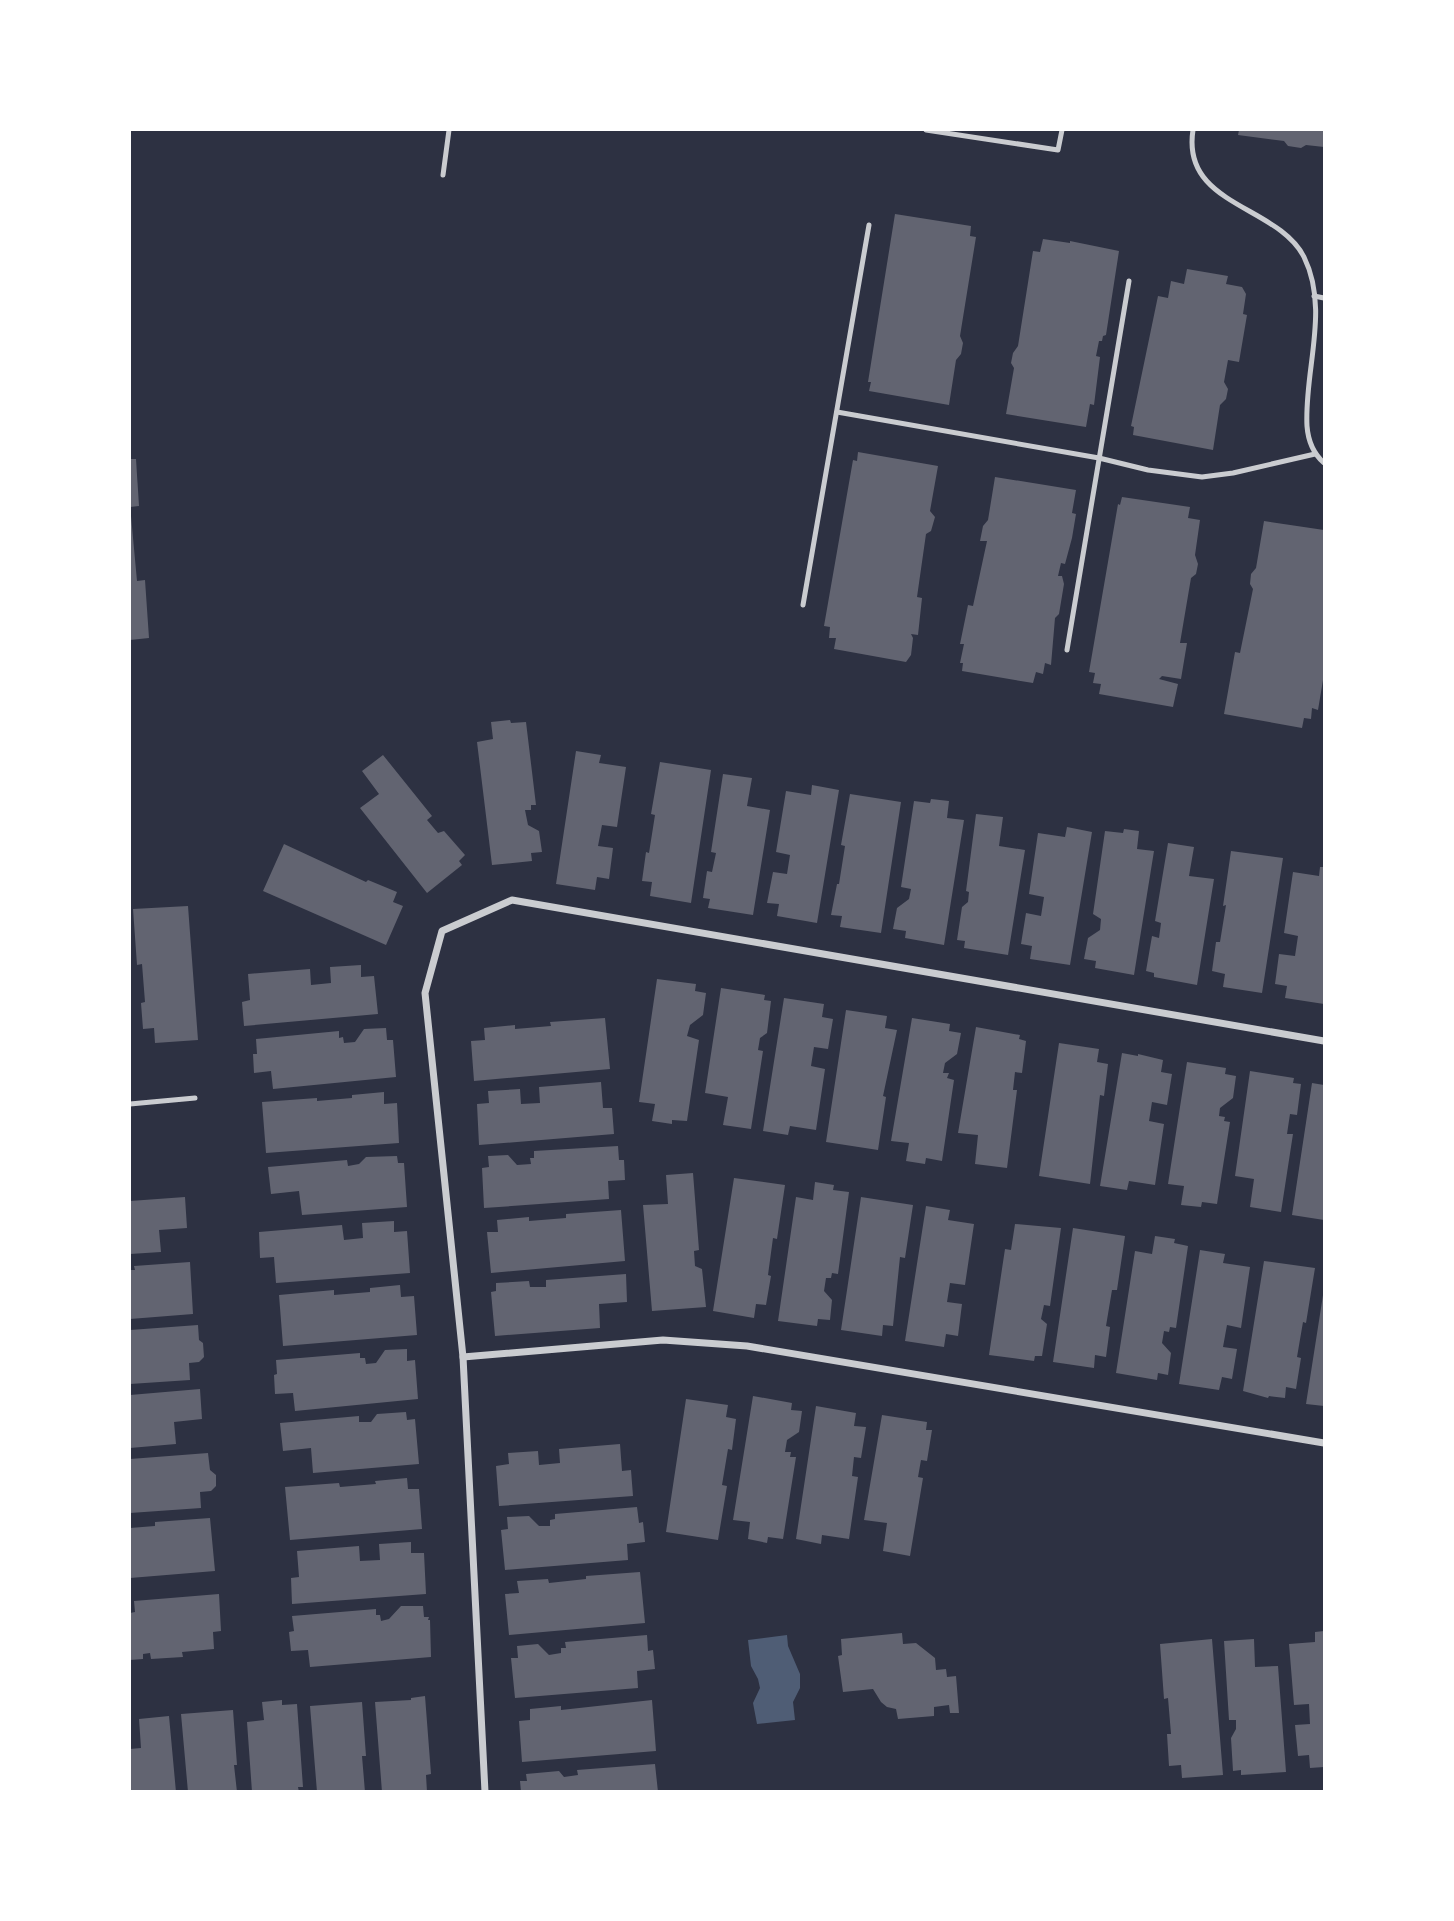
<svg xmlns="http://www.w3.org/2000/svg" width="1454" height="1921" viewBox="0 0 1454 1921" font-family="Rubik,sans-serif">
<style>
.water{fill:#4f5d75}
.building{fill:#626471}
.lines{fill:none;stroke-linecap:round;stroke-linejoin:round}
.service{stroke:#caccd0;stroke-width:5}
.minor{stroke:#caccd0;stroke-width:7}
</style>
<rect width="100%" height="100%" fill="#2d3142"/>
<path class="water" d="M787,1635L788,1646L800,1674V1688L793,1702L795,1720L757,1724L753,1703L760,1688L758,1679L751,1666L748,1640Z"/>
<g class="building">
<path d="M1239,130H1324V147L1306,145L1301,148L1288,146L1284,141L1238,135Z"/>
<path d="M895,214L971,226L970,236L976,237L960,336L963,343L961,354L956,360L949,405L869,391L871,382H868Z"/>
<path d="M1043,239L1070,243V241L1119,251L1106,335L1103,336L1102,341H1099L1096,356L1100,357L1094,405L1090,404L1086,427L1006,414L1014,368L1011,363L1013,353L1018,346L1033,251L1040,252Z"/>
<path d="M1187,269L1228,276L1226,284L1242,287L1246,294L1243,314L1247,315L1239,362L1228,360L1224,382L1228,389L1226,399L1220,405L1213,450L1133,435L1134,427L1131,426L1158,296L1168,298L1171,281L1184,284Z"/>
<path d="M858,452L938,466L930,511L935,517L931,531L926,534L917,597L922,598L918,635L911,634L913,638L911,655L906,662L834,649L836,638H829L830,627L824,626L853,460L857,461Z"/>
<path d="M130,459H136L139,506L130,507Z"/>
<path d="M995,477L1076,490L1072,513L1076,514L1072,538L1065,564L1061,563L1058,576H1062L1064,584L1059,614L1055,618L1051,665L1045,663L1043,674L1036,672L1033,683L962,671L963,663H960L964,644H960L968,605L973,606L987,541H980L983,526L988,520Z"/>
<path d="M1122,497L1190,507L1188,518L1200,520L1195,555L1198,564L1196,574L1191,578L1180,643H1187L1181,679L1162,676L1159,679L1178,684L1173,707L1099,694L1101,684L1093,683L1095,673L1089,672L1118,504L1120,505Z"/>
<path d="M130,516H131L137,581L145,580L149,638L130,640Z"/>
<path d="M1264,521L1324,530V674L1318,710L1312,708L1311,719L1304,718L1302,728L1224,714L1235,652L1240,653L1253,589L1250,584L1251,574L1256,568Z"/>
<path d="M510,720L511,723L526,722L536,805H531V810H525L528,825L539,831L542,852L531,853L532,861L492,865L477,742L493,739L491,722Z"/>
<path d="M576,751L601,755L599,763L626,767L617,827L602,825L598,846L613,848L609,879L597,877L595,890L556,884Z"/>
<path d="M383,755L432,816L427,820L438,833L444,831L465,855L459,861L462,865L427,893L360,808L379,794L362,771Z"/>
<path d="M660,762L711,770L691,903L650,896L652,882L642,881L646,852L649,853L655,815L651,814Z"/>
<path d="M723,774L752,778L747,806L770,810L753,915L708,908L710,899L703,898L707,871L712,872L716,853L711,852Z"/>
<path d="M812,785L839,790L817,923L777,916L779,904L767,903L773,872L787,874L790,855L776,852L786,791L811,795Z"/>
<path d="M850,794L901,802L881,933L840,927L842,916L831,915L837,884H839L845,846L841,845Z"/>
<path d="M931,799L949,801L947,818L964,820L944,945L905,938L906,931L893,929L897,908L909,899L911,889L901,887L914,801L930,803Z"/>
<path d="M976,814L1003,817L999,846L1025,850L1008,955L964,948L965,941L957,940L962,907L968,902L969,892L966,891Z"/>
<path d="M1067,827L1092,832L1070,965L1030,959L1032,946L1021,944L1026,913L1041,916L1044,897L1029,894L1038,833L1065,837Z"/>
<path d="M1124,829L1139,831L1137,849L1154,851L1134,975L1095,968L1096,961L1084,959L1088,938L1100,930L1101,919L1093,914L1105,831L1123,833Z"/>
<path d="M1168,843L1194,847L1189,876L1214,879L1197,985L1154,977V973L1146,971L1152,936L1159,938L1161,923L1155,921Z"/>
<path d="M284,844L366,882L368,880L397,892L393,902L403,906L386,945L263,891Z"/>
<path d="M1231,851L1283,858L1262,993L1223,987L1225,974L1212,971L1216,942H1220L1226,905L1223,906Z"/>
<path d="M1320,867H1324V1004L1285,998L1287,986L1275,984L1279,954L1295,956L1298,936L1284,933L1293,872L1319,876Z"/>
<path d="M188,906L198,1040L155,1043L154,1028L143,1029L141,1003L145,1002L142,964L137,965L133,909Z"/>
<path d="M361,965V977L374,976L378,1014L244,1026L242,1002L250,1000L248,974L310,969L311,985L331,983L330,967Z"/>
<path d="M657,979L696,984L695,991L706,993L703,1015L690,1025L687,1036L699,1040L687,1121L672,1120V1124L652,1121L655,1104L639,1102Z"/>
<path d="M721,988L765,995L764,1000L771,1001L767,1033L760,1038L758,1050L763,1051L751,1129L723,1125L728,1097L705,1093Z"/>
<path d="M784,998L824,1004L822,1017L833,1019L828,1049L814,1047L811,1066L825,1069L816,1130L790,1126L788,1135L763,1131Z"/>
<path d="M846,1010L887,1016L885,1028L897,1030L883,1096L886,1097L878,1150L826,1142Z"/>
<path d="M605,1018L610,1069L474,1081L471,1041L485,1040L484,1028L515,1025V1029L551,1026L550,1022Z"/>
<path d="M912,1018L950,1024L949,1031L961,1033L957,1054L945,1063L943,1073H949L947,1078L954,1080L942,1161L926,1158L925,1164L906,1161L909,1143L891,1141Z"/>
<path d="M976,1027L1020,1035L1019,1039L1026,1041L1022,1073L1015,1072L1013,1090H1017L1007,1168L975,1164L978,1135L958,1133Z"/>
<path d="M386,1028L387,1040H393L396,1077L273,1089L271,1071L254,1073L253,1054H257L256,1039L339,1031V1038L343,1037L344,1043L355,1042L364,1029Z"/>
<path d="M1059,1043L1099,1049L1097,1062L1108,1064L1104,1096L1100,1095L1090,1184L1039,1176Z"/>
<path d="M1122,1053L1138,1056V1054L1163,1060L1161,1072L1172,1074L1167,1105L1152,1102L1149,1121L1164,1124L1155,1185L1129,1181L1127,1190L1100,1186Z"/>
<path d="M1187,1062L1226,1068L1225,1074L1236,1076L1233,1098L1220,1108L1219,1116L1225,1117L1224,1121L1230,1122L1217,1204L1202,1202L1201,1207L1181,1205L1184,1186L1168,1184Z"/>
<path d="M1250,1071L1294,1078L1293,1083L1301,1084L1297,1115L1290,1114L1287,1134H1293L1281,1212L1250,1207L1254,1179L1235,1176Z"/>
<path d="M601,1082L603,1108H612L614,1134L479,1145L477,1104L489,1103L488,1091L520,1089L521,1104L540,1103L539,1087Z"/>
<path d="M1312,1083L1324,1085V1220L1292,1215Z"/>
<path d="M384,1092V1104L397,1103L399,1143L266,1153L262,1102L317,1098V1101L352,1098V1095Z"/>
<path d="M618,1146L619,1160H624L625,1180L608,1181L609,1199L484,1208L482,1168L489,1167L488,1156L508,1155L517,1165L531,1164L530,1158H534V1151Z"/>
<path d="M397,1156L398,1163H404L407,1207L302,1215L299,1191L271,1194L268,1167L347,1160L348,1166L359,1164L366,1157Z"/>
<path d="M693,1173L699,1250L694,1251L695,1266L702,1269L706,1307L652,1311L643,1205L668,1204L666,1175Z"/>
<path d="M734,1178L785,1185L777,1239L773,1238L768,1275L771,1276L766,1305L756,1304L754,1318L713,1311Z"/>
<path d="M815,1182L834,1185L833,1190L849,1192L838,1274L832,1273L831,1278H826L824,1291L832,1300L830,1320L818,1319L817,1326L778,1321L796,1197L813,1200Z"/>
<path d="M185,1197L187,1228L159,1230L161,1252L130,1254V1201Z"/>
<path d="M861,1197L913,1205L905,1258L900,1257L893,1326L883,1325L882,1336L841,1330Z"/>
<path d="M926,1206L950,1210L948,1220L974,1224L965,1285L950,1283L947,1302L962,1304L958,1336L946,1334L944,1347L905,1341Z"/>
<path d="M621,1210L625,1261L491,1273L487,1232H498L497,1220L529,1217V1221L566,1218V1214Z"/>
<path d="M394,1221V1232L407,1231L410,1273L276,1283L274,1257L260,1258L259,1232L342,1225L344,1240L363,1238L362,1223Z"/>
<path d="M1015,1224L1061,1228L1050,1306L1044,1305L1041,1319L1047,1324L1042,1356H1035L1034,1361L989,1355L1005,1249L1011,1250Z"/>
<path d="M1073,1228L1125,1236L1117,1290H1112L1106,1326L1110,1327L1106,1357L1095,1355L1094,1368L1053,1362Z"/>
<path d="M1155,1236L1175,1239L1174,1243L1188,1246L1176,1328L1170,1327L1169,1332L1164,1331L1162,1343L1171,1353L1168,1375L1158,1373L1157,1380L1116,1373L1135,1251L1152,1254Z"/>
<path d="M1200,1250L1225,1254L1223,1263L1250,1267L1241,1328L1227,1325L1223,1347L1237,1349L1232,1379L1222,1377L1219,1390L1179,1384Z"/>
<path d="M1264,1261L1315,1268L1306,1323L1303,1322L1297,1357L1301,1358L1296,1389L1286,1387L1285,1398L1269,1396L1268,1398L1243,1391Z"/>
<path d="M190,1262L193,1314L130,1319V1270H135L134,1266Z"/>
<path d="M626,1274L627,1302L599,1304L600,1328L495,1336L491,1292L496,1291V1283L529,1281L530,1287H546V1280Z"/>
<path d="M400,1285L401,1297L414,1296L417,1335L283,1346L279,1295L334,1290V1295L370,1292V1288Z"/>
<path d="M1323,1295H1324V1406L1306,1404Z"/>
<path d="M198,1325L199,1340L203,1343L204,1357L199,1362L189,1363L190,1380L130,1384V1330Z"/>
<path d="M407,1349V1361L415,1360L418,1399L295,1411L293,1393L275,1394L274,1375L277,1374L276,1360L360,1353V1358H365L366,1364L376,1363L385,1350Z"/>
<path d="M200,1389L202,1419L174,1422L176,1444L130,1448V1395Z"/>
<path d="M753,1396L792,1403L791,1410L802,1411L799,1432L787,1440L785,1452H791L790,1457H796L783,1539L768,1537L767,1543L748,1539L750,1522L733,1520Z"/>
<path d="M686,1399L728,1405L726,1417L736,1419L732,1450L728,1449L722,1485L727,1486L718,1540L666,1532Z"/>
<path d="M816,1406L856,1413L854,1426L866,1427L861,1458L854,1457L852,1476L858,1477L849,1539L822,1535L821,1544L796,1539Z"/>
<path d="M406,1412L407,1420L415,1419L419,1464L313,1473L311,1448L283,1451L280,1423L359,1416V1422H371L377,1414Z"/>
<path d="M882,1415L927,1422L926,1430H932L927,1461L921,1460L918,1477L923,1478L910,1556L883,1551L887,1523L864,1520Z"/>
<path d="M620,1444L622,1471L631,1470L633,1496L499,1506L496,1466L509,1464L508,1453L538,1451L539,1465L560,1463L559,1449Z"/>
<path d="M208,1453L210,1470L216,1475V1486L211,1491L200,1492L201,1508L130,1513V1459Z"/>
<path d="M407,1478L408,1489H419L422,1529L290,1540L285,1487L339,1483L340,1487L376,1484L375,1481Z"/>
<path d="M637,1507L639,1523L643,1522L645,1542L627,1544L628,1560L505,1570L501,1530L508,1529L507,1517L529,1516L539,1526H550V1520L555,1519V1514Z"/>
<path d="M210,1518L215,1571L130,1578V1528L155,1526V1522Z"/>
<path d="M411,1542V1553H424L426,1594L292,1604L291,1578L299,1577L297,1551L359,1546L360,1561L380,1560L379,1544Z"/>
<path d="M640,1572L645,1623L509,1635L505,1594L519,1593L517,1581L548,1579L549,1583L586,1579V1576Z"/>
<path d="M219,1594L221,1631L213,1632L214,1649L182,1652L183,1657L151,1659L150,1653L143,1654V1659L130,1660V1613L135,1612L134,1601Z"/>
<path d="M401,1606H423L424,1617H429L428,1620H430L431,1657L310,1667L308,1650L291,1651L289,1632L294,1631L292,1616L376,1609V1615H380L381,1621L389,1619Z"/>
<path d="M1324,1631V1767L1310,1768L1309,1755L1298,1756L1295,1725L1310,1724L1309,1704L1294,1705L1289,1644L1315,1642V1632Z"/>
<path d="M902,1633L903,1644L916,1643L935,1658L936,1670L946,1669L947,1677L956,1676L959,1713H950L949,1705L934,1707V1716L898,1719L896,1709L887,1707L881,1702L873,1689L843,1692L838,1656L842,1655L841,1639Z"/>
<path d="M647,1635L648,1651L653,1650L655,1669L637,1671L638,1688L515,1698L511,1658H518L517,1646L538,1644L549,1655L561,1653V1648H566L565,1642Z"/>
<path d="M1212,1639L1223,1775L1182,1778L1181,1765L1169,1766L1167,1734H1171L1168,1698L1164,1699L1160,1644Z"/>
<path d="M1254,1639L1255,1667L1278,1666L1286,1772L1241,1775V1770L1233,1771L1231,1738L1236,1729V1720H1229L1224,1641Z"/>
<path d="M425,1696L431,1774L426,1775L427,1792H382L375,1702L411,1700V1698Z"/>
<path d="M282,1700V1705L297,1704L303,1787H298L299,1792H252L247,1722L264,1720L262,1702Z"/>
<path d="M652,1700L656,1751L522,1762L519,1721L530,1720V1709L561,1706V1710Z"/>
<path d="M362,1702L366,1756H362L365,1792H317L310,1706Z"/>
<path d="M233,1710L237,1765H234L237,1792H188L181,1714Z"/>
<path d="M169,1716L176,1792H130V1749L141,1748L139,1719Z"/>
<path d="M655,1764L658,1792H521L520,1781H527L526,1774L559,1771L564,1777L578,1775L577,1770Z"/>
</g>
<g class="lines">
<g class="service">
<path d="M926,130L1058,150L1062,130"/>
<path d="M1193,130C1181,206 1278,205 1304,257C1330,310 1304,370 1307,426C1308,440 1314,454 1324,463"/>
<path d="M443,175L449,130"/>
<path d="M1314,296L1324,298"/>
<path d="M837,412L1099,458L1148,470L1202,477L1233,473L1315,454"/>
<path d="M803,605L869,225"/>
<path d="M1067,650L1129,281"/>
<path d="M130,1104L195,1098"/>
</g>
<g class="minor">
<path d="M463,1357L663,1340L747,1346L1324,1443"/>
<path d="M485,1792L463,1357L425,993L442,931L512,900L1324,1041"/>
</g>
</g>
<rect width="1454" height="1921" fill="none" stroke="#ffffff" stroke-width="262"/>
</svg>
